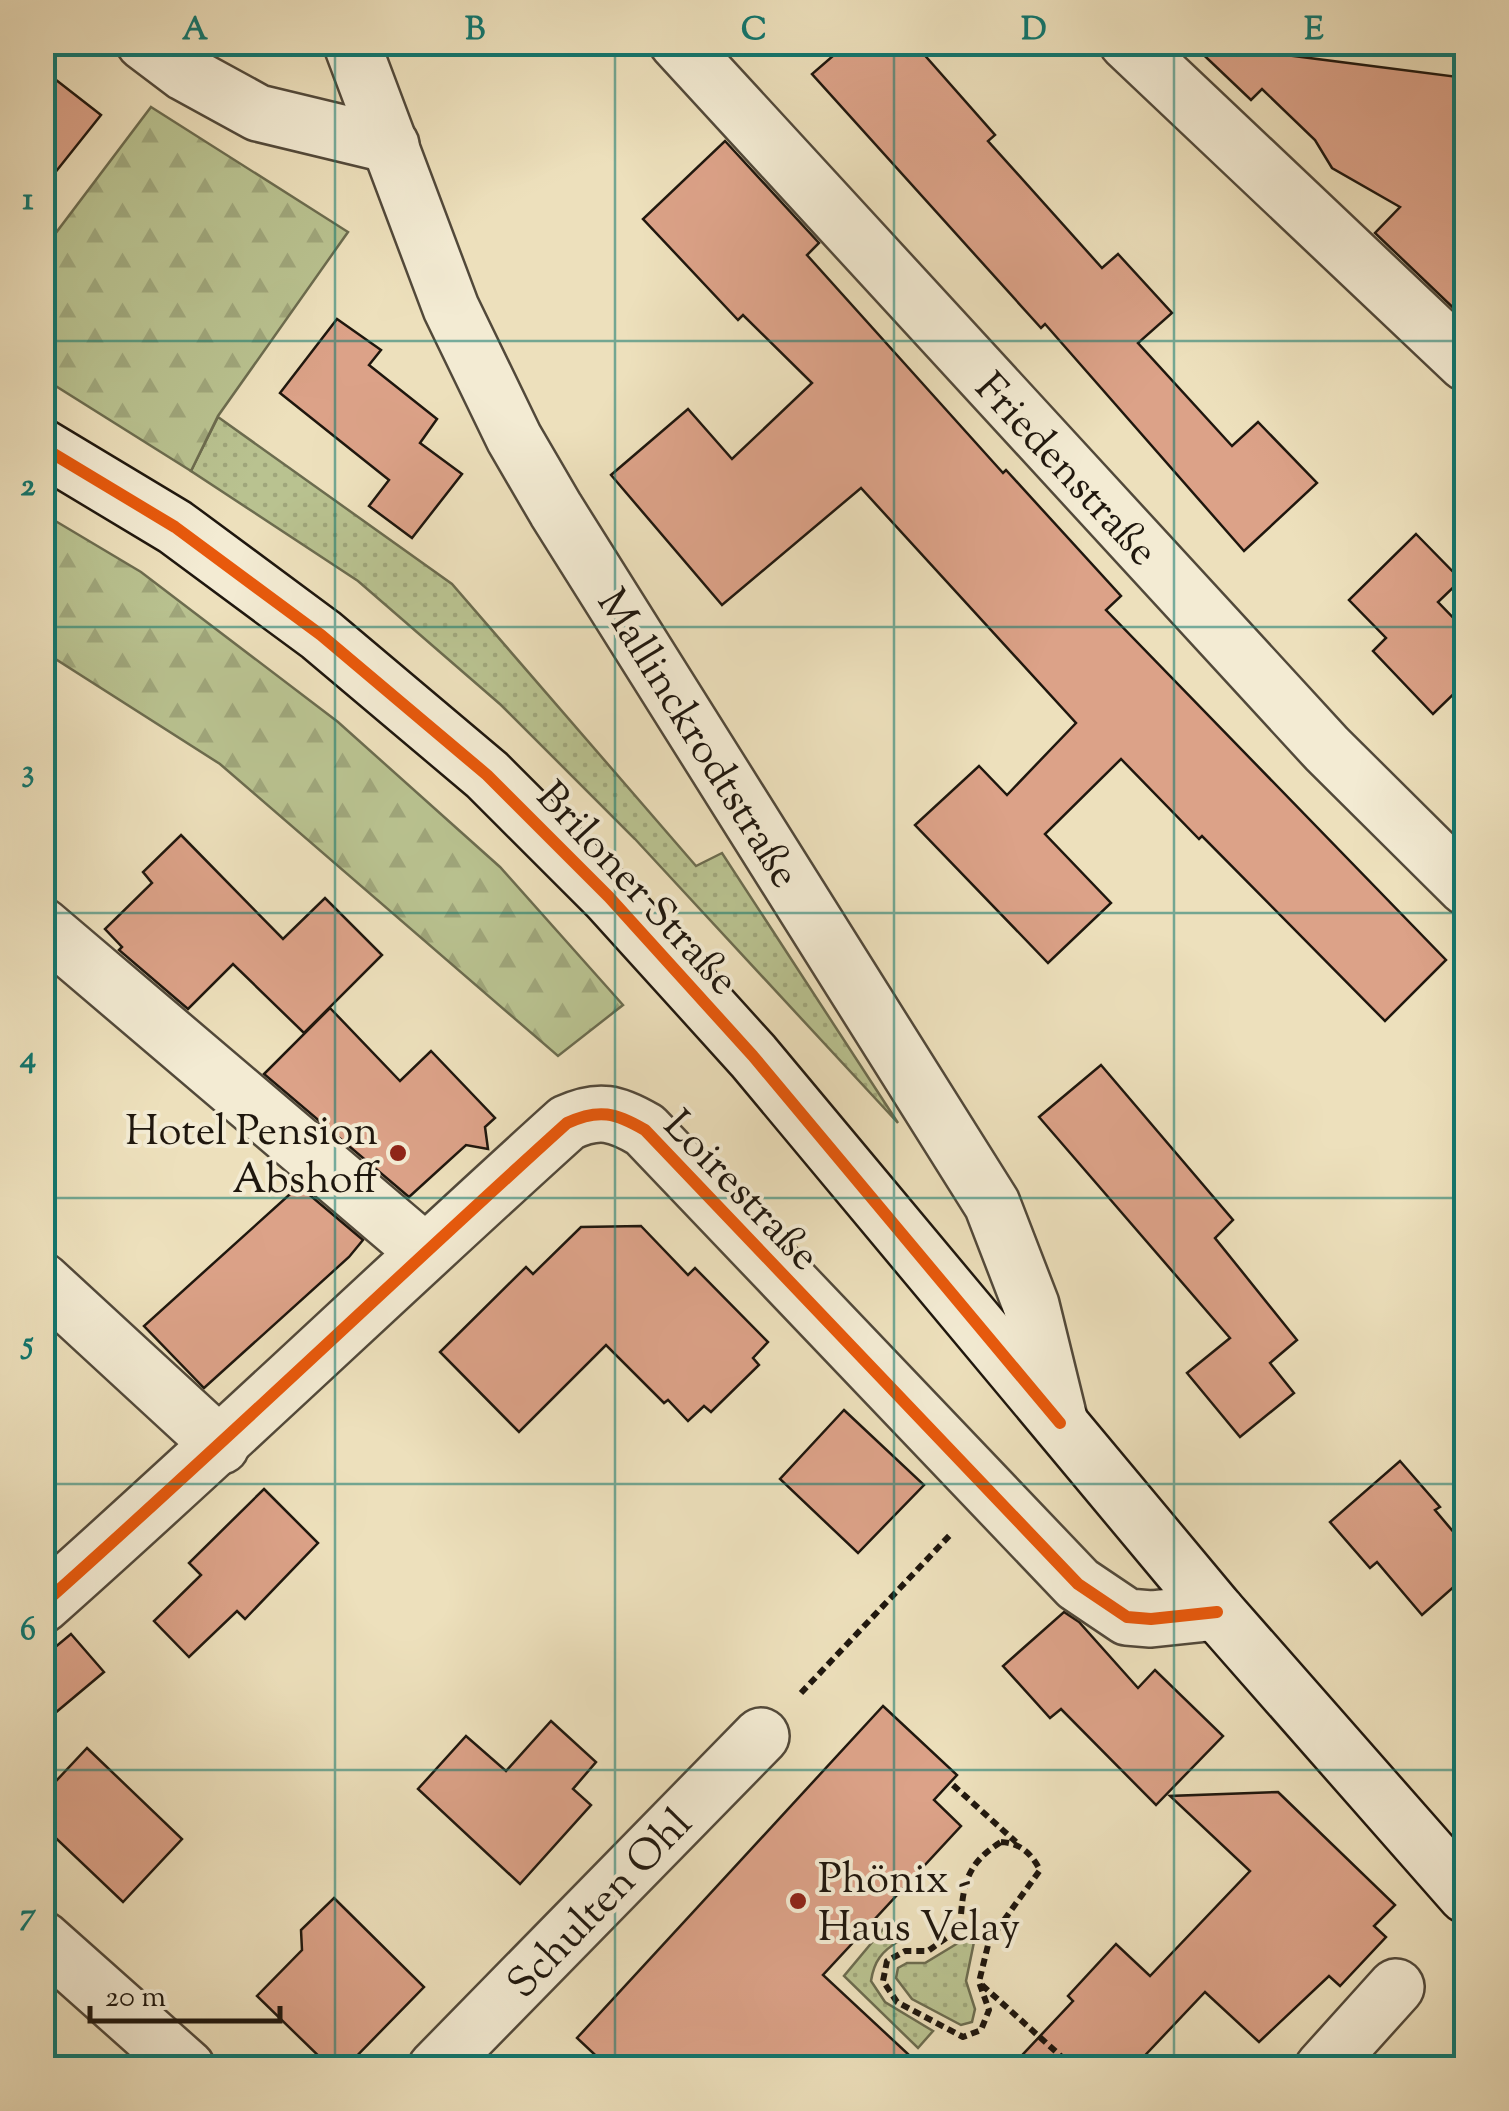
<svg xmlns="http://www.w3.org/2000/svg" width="1509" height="2111" viewBox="0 0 1509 2111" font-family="'Sorts Mill Goudy',serif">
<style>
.grass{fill:url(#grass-dots);stroke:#6c6c4f;stroke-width:2.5}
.forest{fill:url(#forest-firs);stroke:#6c6c4f;stroke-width:2.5}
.building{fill:#dca288;stroke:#1f170e;stroke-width:2.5}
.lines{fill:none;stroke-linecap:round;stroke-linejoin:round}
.street-casing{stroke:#52493a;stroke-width:60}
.secondary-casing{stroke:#1f170e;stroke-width:60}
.path{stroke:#1f170e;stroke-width:6;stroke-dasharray:8 5;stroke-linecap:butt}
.street{stroke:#f3ebd3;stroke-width:55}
.secondary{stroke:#f3ebd3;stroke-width:55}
.cycleway-casing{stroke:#f3ebd3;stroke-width:19}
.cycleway{stroke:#e8590c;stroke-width:12}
.grid{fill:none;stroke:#0f766e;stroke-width:2.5;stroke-opacity:0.55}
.poi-dot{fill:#8f2418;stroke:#f3ebd3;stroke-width:4}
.labels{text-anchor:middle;stroke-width:8;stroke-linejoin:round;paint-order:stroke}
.street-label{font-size:42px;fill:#1f170e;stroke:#f3ebd3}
.poi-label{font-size:42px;fill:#1f170e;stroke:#f3ebd3;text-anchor:end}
.neatline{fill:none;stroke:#0f766e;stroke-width:4}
.grid-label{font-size:32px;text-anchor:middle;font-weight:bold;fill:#0f766e}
</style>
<defs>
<pattern id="grass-dots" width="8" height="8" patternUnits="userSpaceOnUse" patternTransform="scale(2.5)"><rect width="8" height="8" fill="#b9c290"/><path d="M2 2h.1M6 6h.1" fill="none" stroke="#9fa67b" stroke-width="1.8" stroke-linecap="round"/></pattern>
<pattern id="forest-firs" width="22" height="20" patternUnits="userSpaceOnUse" patternTransform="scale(2.5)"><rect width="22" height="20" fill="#b9c290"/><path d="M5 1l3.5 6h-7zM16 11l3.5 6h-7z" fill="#9fa67b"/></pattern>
</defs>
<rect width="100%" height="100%" fill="#ede0bc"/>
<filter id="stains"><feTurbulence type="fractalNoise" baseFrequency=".002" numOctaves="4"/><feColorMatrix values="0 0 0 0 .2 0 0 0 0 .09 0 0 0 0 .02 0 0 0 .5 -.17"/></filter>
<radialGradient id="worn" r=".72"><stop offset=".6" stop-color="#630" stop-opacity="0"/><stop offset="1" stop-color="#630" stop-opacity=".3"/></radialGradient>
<g class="grass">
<path d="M218,417L452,584L696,866L722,853L898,1123L635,839L501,705L358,581L191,471Z"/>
<path d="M884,1928L899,1941C882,1951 874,1961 871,1981L885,2002L933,2031L918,2048L844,1976Z"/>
<path d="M963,1940L974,1942L966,1981L975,2009L972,2022L961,2025L912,1999L896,1978L898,1968L907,1963H925Z"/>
</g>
<g class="forest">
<path d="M151,107L348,232L218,416L191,471L43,378V250Z"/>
<path d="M42,513L141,572L338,722L500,867L623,1005L558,1056L220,764L43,651Z"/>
</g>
<g class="building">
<path d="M849,42H913L995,135L988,141L1102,268L1118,254L1172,313L1138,343L1232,446L1258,422L1317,483L1244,551L1045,324L1041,328L812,74Z"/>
<path d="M1190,42H1308L1294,56L1466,78V320L1375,233L1400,207L1332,168L1315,140L1262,89L1251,100Z"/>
<path d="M42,69L101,115L42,189Z"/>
<path d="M725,141L819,243L807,255L1003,473L1006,470L1121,596L1106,610L1446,960L1385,1021L1202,836L1199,839L1121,759L1045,834L1111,903L1048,963L915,825L979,766L1007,795L1076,723L861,488L722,605L611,475L688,409L732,459L812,383L743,315L738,320L643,219Z"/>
<path d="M337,319L381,350L369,365L437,419L420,443L462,474L412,538L369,506L389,480L280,393Z"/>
<path d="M1416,534L1461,580L1438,602L1466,631V682L1433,714L1373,651L1386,638L1349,600Z"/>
<path d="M181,835L283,939L325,898L382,955L304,1033L233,964L188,1009L119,950L122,947L105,929L152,883L143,872Z"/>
<path d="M330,1008L400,1081L431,1051L495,1118L485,1127L488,1149L466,1145L409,1197L264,1074Z"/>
<path d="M1101,1065L1233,1220L1215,1238L1297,1340L1270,1363L1294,1393L1240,1437L1187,1373L1230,1338L1039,1117Z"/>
<path d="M299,1186L363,1240L349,1257L204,1388L144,1326Z"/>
<path d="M641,1226L688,1275L695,1268L768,1342L753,1358L759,1365L711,1412L704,1406L688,1421L668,1400L664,1403L606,1345L519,1432L440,1352L526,1267L533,1274L581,1227Z"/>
<path d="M844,1410L924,1485L858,1553L780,1479Z"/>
<path d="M1400,1461L1440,1507L1435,1510L1466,1547V1576L1422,1615L1377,1562L1370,1568L1330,1522Z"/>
<path d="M264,1489L318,1543L245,1619L237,1611L189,1657L154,1621L201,1575L189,1563Z"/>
<path d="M1064,1612L1079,1622L1138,1688L1155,1670L1223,1736L1156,1805L1061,1709L1050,1718L1003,1666Z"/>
<path d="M71,1634L104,1672L42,1724V1658Z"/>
<path d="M883,1706L957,1775L934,1800L961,1826L823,1975L923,2068H609L577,2038Z"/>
<path d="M551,1721L596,1762L573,1789L591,1805L520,1884L418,1789L466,1736L506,1771Z"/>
<path d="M87,1748L182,1839L123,1902L42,1825V1796Z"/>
<path d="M1278,1792L1395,1905L1374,1926L1386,1937L1340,1986L1329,1976L1259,2042L1205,1992L1133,2068H1010L1073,2001L1068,1996L1116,1944L1150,1976L1250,1871L1170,1796Z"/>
<path d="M334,1898L424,1987L345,2068H331L257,1996L302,1950L301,1930Z"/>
</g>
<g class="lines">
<defs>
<g id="street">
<path d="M144,42L185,73L258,113L391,145"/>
<path d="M351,42L451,308L514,438L556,510L992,1204L1031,1305L1060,1423"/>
<path d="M677,42L1327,749L1466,887"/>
<path d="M1127,42L1466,363"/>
<path d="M42,926L425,1252"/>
<path d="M42,1281L221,1446"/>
<path d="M42,1605C220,1447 391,1282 567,1123C599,1108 616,1113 645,1130L1078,1584L1127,1617L1151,1619L1217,1612"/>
<path d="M42,1939L187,2068"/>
<path d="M436,2068L761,1736"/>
<path d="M1323,2068L1396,1987"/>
</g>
<path id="secondary" d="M42,447L175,527L321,635L487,775L609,897L753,1056L1217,1612L1466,1895"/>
</defs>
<use href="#street" class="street-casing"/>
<use href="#secondary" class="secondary-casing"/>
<g class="path">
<path d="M801,1693L950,1535"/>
<path d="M953,1785L1016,1842"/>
<path d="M1001,1842C1020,1843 1031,1853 1040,1870L989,1941L979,1982L989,2010L981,2030L963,2037L897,2002L883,1981L887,1961L905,1951H928L960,1928C963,1887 964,1865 1001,1842Z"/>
<path d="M960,1928L989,1941"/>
<path d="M982,1985L1074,2068"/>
</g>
<use href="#street" class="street"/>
<use href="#secondary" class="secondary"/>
<defs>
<g id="cycleway">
<path d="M42,447L175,527L321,635L487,775L609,897L753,1056L1060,1423"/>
<path d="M42,1605C220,1447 391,1282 567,1123C599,1108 616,1113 645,1130L1078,1584L1127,1617L1151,1619L1217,1612"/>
</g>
</defs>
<use href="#cycleway" class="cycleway-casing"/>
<use href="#cycleway" class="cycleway"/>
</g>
<path class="grid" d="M335,42V2068M615,42V2068M894,42V2068M1174,42V2068M42,341H1466M42,627H1466M42,913H1466M42,1198H1466M42,1484H1466M42,1770H1466"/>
<g class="poi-dot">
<circle cx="398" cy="1153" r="10"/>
<circle cx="798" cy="1901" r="10"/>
</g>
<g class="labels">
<g class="street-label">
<text transform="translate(1068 468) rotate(47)" y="15">Friedenstraße</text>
<text transform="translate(700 737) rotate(58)" y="15">Mallinckrodtstraße</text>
<text transform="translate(639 887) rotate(47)" y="15">Briloner Straße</text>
<text transform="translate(743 1189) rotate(46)" y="15">Loirestraße</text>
<text transform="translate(598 1902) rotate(-46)" y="15">Schulten Ohl</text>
</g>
<g class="poi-label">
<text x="378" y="1144">Hotel Pension<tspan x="378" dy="48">Abshoff</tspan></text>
<text x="818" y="1892" text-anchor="start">Phönix -<tspan x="818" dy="48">Haus Velay</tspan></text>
</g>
</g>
<rect width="1509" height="2111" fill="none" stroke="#ede0bc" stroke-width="110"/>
<path d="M90 2006v15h190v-15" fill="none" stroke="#1f170e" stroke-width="5"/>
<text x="105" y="2006" font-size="30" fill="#1f170e" stroke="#f3ebd3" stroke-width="8" paint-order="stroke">20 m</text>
<rect x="55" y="55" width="1399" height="2001" class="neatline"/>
<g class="grid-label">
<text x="195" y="39">A</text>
<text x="475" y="39">B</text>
<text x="754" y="39">C</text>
<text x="1034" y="39">D</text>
<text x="1314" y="39">E</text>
<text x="28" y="209">1</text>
<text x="28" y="495">2</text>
<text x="28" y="781">3</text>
<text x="28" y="1067">4</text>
<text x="28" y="1353">5</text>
<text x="28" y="1639">6</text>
<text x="28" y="1924">7</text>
</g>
<rect width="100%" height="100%" filter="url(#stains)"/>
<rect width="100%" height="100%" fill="url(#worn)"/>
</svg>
